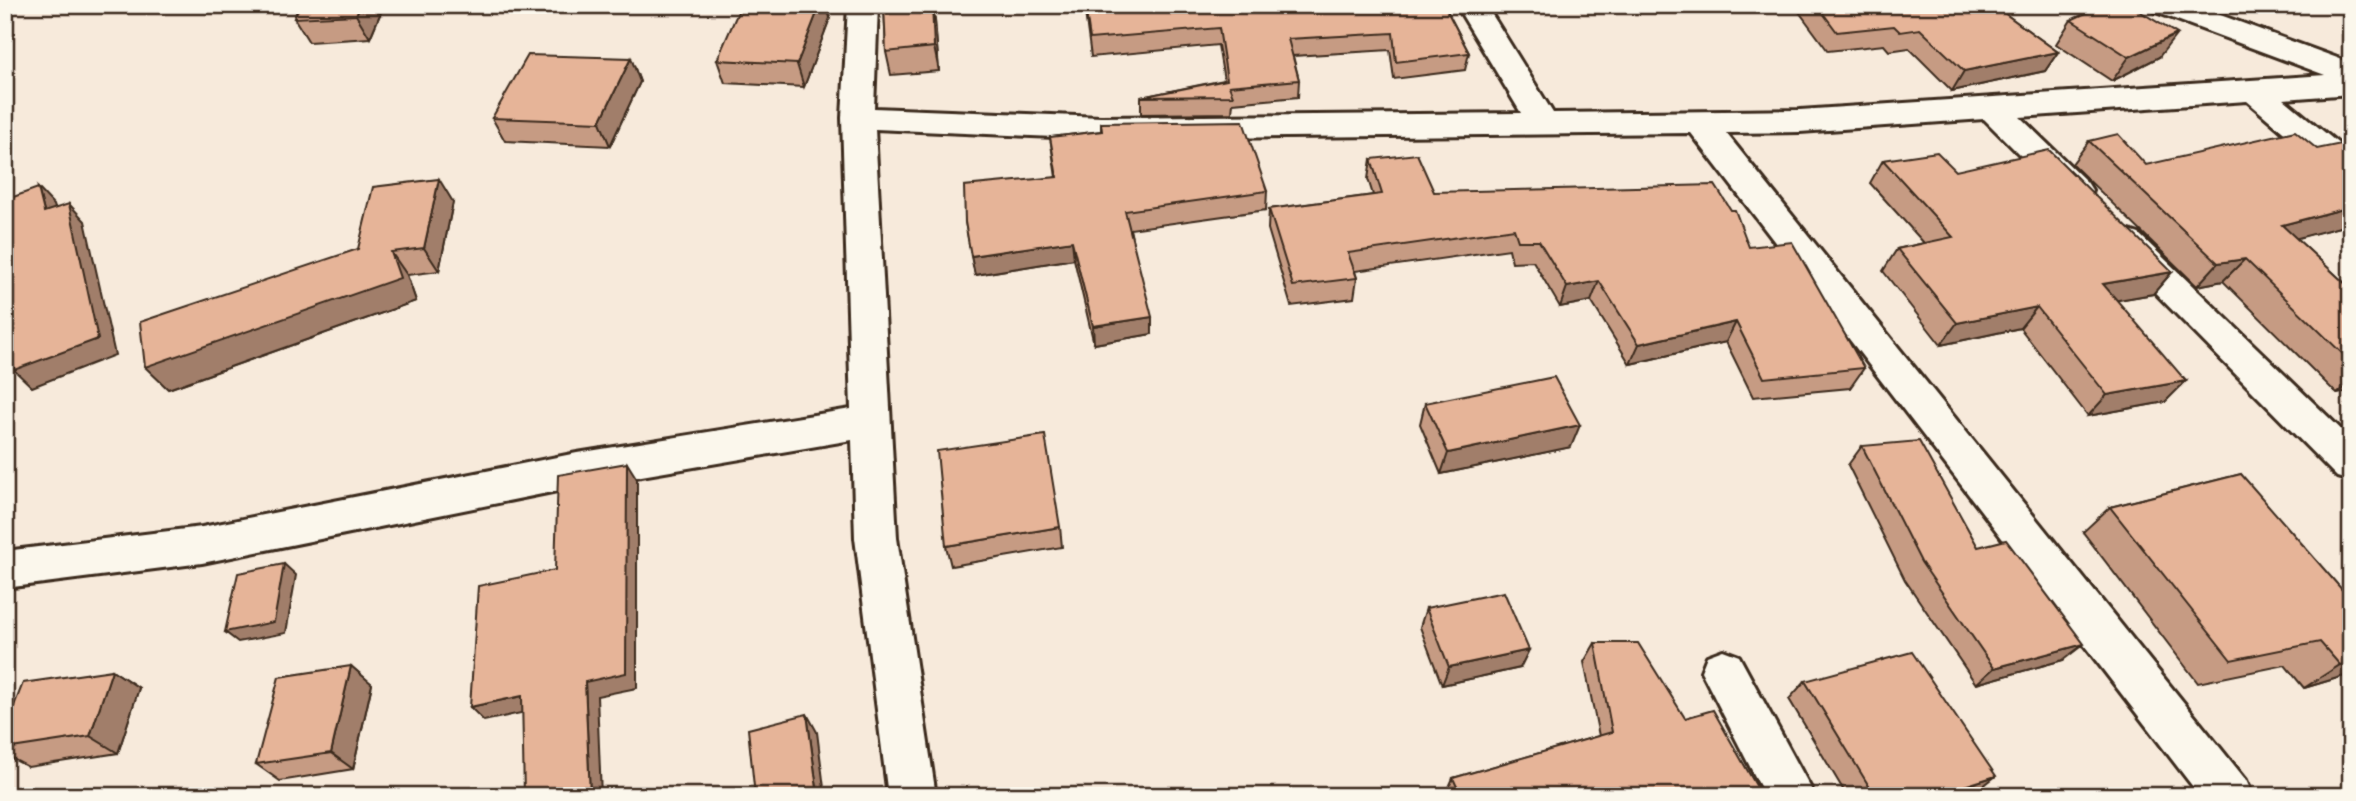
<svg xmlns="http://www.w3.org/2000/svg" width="2356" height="801" viewBox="0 0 2356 801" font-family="Itim,sans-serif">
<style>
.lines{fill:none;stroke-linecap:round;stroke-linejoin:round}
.minor-casing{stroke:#3b2a1e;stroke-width:6}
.minor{fill:#fbf7ec;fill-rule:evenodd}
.wall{fill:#c69b83;stroke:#3b2a1e;stroke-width:2}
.shaded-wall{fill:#a17e6a;stroke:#3b2a1e;stroke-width:2}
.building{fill:#e6b498;stroke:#3b2a1e;stroke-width:2}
</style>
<rect width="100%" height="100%" fill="#f7eadb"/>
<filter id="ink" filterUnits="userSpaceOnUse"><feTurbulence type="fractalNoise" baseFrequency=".0143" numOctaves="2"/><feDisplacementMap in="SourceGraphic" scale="14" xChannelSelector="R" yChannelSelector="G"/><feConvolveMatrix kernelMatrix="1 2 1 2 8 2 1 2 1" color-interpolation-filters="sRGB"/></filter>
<g filter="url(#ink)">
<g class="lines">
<defs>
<g id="minor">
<path d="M848,5H878L874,108L1101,117L1521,113L1456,5H1486L1553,113L1800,110L2325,75L2153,11L2149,5H2193L2351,63V94L2284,99L2351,154V184L2339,180L2247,101L2020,117L2087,182L2092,190L2087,198L2075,202L2063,198L1984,119L1800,132L1726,133L2246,780L2253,796H2200L1691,133L1101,139L875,129L897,538L936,796H888L855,538L852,440L577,487L202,563L5,588V551L202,527L577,453L851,409L842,118Z"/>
<path d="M2127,230L2139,234L2351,439V481L2337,477L2115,252L2109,243L2115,234Z"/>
<path d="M1723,650L1739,656L1815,796H1765L1701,671L1707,656Z"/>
</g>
</defs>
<use href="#minor" class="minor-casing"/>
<use href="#minor" class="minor"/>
</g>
<g class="wall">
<path d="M300,5H384L370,38L309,42L294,18Z"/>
<path d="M884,5H932L935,21L939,71L891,75L886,52Z"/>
<path d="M1084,5H1444L1469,53L1465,70L1394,79L1390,50L1293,56L1299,80L1298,97L1233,103L1232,113L1141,114V97L1224,80L1218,45L1091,57Z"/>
<path d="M1794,5H1993L2058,52L2045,71L1952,91L1909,48L1889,51L1884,45L1828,51Z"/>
<path d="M830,18L804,87L725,83L717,60Z"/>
<path d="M2071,20L2159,57L2112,81L2056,44Z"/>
<path d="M631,58L640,82L610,146L505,141L492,118Z"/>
<path d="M1101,123L1267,191L1266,210L1130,229L1152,334L1094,344L1074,259L975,275L965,222L1056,177L1050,137L1101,131Z"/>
<path d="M2089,141L2146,165L2351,152V224L2296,238L2351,289V391L2337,394L2223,281L2197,286L2072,164Z"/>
<path d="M1371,159L1434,192L1749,247L1864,368L1850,388L1753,397L1726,342L1630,364L1591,301L1560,307L1533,261L1512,262L1509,249L1355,271L1357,278L1354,298L1291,306L1268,229L1269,209L1373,195L1368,179Z"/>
<path d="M1883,160L1956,171L2172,272L2153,294L2117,300L2165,402L2088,416L2020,328L1941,345L1883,271L1897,249L1924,243L1870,183Z"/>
<path d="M453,202L439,271L407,275L416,301L168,389L358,249Z"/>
<path d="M1425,403L1571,447L1441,474L1420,424Z"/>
<path d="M1862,446L1978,547L2063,660L1976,684L1905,580L1848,465Z"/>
<path d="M2241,474L2351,674L2304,688L2285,665L2198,683L2083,532L2110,507Z"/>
<path d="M1060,527L1062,547L951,566L946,546Z"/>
<path d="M1426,608L1520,668L1442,685L1420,627Z"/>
<path d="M1595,643L1685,718L1762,796H1447L1446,794L1453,778L1599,736L1584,662Z"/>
<path d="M351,666L372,684L353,769L280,781L256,764Z"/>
<path d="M112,670L139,688L118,753L28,767L5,755V729Z"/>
<path d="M1805,681L1974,793L1963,796H1847L1789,699Z"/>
</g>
<g class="shaded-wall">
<path d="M360,5H384L370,38L356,15Z"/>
<path d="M820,5H827L830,18L804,87L797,64Z"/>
<path d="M932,5L935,21L939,71L934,47Z"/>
<path d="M2177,34L2159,57L2112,81L2129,57Z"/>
<path d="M2058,52L2045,71L1952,91L1964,71Z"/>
<path d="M631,58L640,82L610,146L600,122Z"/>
<path d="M439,179L453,202L439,271L424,248Z"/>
<path d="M38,188L54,205L61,229L44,212Z"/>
<path d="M69,204L85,221L115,355L32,387L14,370Z"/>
<path d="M2351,207V224L2260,248L2282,225Z"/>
<path d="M1072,241L1074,259L975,275L971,256Z"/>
<path d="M391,252L407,275L416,301L168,389L145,367Z"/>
<path d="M2245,259L2223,281L2197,286L2218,263Z"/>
<path d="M2172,272L2153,294L2084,306L2103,284Z"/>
<path d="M1599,281L1591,301L1560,307L1567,287Z"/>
<path d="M2037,307L2020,328L1941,345L1957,323Z"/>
<path d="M1152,317V334L1094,344L1093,326Z"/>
<path d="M1736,322L1726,342L1630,364L1639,344Z"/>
<path d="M2186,381L2165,402L2088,416L2107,395Z"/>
<path d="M2351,382V391L2337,394Z"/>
<path d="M1580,425L1571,447L1441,474L1448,453Z"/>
<path d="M627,463L637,479V688L597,696L601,796H590L585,682Z"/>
<path d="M284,564L296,575L286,633L238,642L225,632Z"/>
<path d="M2084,644L2063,660L1976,684L1994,668Z"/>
<path d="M1529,650L1520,668L1442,685L1449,667Z"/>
<path d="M2351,662V674L2304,688L2340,665Z"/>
<path d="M351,666L372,684L353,769L331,753Z"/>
<path d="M112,670L139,688L118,753L90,736Z"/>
<path d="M522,696L535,710L484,721L470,707Z"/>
<path d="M807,714L817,732L825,796H818Z"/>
<path d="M1996,776L1974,793L1963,796H1932Z"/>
</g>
<g class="building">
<path d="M300,5H360L356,15L294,18Z"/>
<path d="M741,5H820L797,64L717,60Z"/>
<path d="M884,5H932L934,47L886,52Z"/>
<path d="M1085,5H1444L1469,53L1396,62L1393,33L1288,39L1299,80L1229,86L1233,96L1141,97L1227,80L1219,28L1090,39Z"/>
<path d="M1817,5H1993L2058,52L1964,71L1920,29L1900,32L1894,26L1837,32Z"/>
<path d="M2103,5H2129L2177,34L2129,57L2071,20Z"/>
<path d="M528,55L631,58L600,122L492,118Z"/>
<path d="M1243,121L1267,191L1125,211L1152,317L1093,326L1072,241L971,256L965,222L964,186L1057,177L1050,137L1102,131L1101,123Z"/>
<path d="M2295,131L2317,149L2341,144L2351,152V207L2282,225L2351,289V362L2245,259L2218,263L2089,141L2118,134L2146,165Z"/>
<path d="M2049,150L2172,272L2103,284L2186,381L2107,395L2037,307L1957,323L1897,249L1953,237L1883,160L1937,152L1956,171Z"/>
<path d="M1417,154L1434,192L1715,185L1731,210H1735L1749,247L1792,242L1864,368L1764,378L1736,322L1639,344L1599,281L1567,287L1539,241H1518L1514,229L1348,253L1357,278L1293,286L1269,209L1382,194L1371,159Z"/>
<path d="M439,179L424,248L391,252L400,278L145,367L140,322L358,249L373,187Z"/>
<path d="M38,188L44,212L69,204L98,339L14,370L5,318V200Z"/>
<path d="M1554,377L1580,425L1448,453L1425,403Z"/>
<path d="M1045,435L1060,527L946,546L937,451Z"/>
<path d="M1919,441L1978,547L2006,540L2084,644L1994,668L1921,562L1862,446Z"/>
<path d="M627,463L626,673L585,682L590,796H524L522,696L470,707L478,586L555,570L558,475Z"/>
<path d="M2241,474L2351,600V662L2340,665L2320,642L2231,660L2110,507Z"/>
<path d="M284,564L274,622L225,632L238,573Z"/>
<path d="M1504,592L1529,650L1449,667L1426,608Z"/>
<path d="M1595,643H1638L1685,718L1713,710L1762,796H1461L1453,778L1612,732Z"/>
<path d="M1912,652L1996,776L1932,796H1875L1805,681Z"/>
<path d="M351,666L331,753L256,764L279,677Z"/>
<path d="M112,670L90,736L5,749V729L23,683Z"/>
<path d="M807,714L818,796H755L748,729Z"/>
<path d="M1139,789L1141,796H1118Z"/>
</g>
</g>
<rect width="2356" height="801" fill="none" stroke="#fbf7ec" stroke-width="28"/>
<rect x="14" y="14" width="2328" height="773" fill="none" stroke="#3b2a1e" stroke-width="2.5" filter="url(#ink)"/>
</svg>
